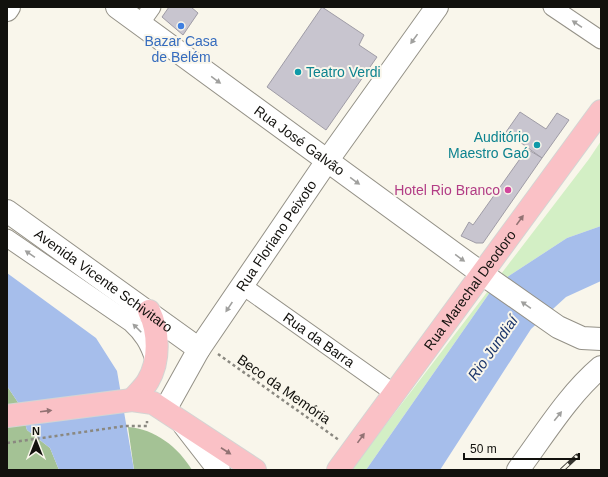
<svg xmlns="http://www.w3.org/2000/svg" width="608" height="477" viewBox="0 0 608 477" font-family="Helvetica,sans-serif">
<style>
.green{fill:#d3efc5}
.forest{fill:#a4c295}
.water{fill:#a6beeb}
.building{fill:#c8c5cf;stroke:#9f9ca6}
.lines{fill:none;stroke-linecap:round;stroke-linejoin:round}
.street-casing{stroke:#949187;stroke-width:19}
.secondary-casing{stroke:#949187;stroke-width:24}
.primary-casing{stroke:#d4d4d3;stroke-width:24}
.path{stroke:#8a8880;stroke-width:2.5;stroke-dasharray:3 3;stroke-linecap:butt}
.street{stroke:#fff;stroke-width:17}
.secondary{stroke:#fff;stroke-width:22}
.primary{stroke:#fac1c6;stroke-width:22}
.rail-casing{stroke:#36342f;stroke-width:4.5}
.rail{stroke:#f9f6eb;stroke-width:3;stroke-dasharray:9;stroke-linecap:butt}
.oneway{fill:#a0a09e}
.oneway2{fill:#927273}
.shop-dot{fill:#3f7fe0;stroke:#f9f6eb;stroke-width:1.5}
.culture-dot{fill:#0f9aa8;stroke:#f9f6eb;stroke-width:1.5}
.hotel-dot{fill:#d1479c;stroke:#f9f6eb;stroke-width:1.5}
.labels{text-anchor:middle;stroke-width:4;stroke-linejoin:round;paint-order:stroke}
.shop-label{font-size:14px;fill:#366cbe;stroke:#f9f6eb}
.culture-label{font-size:14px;fill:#0d838f;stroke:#f9f6eb;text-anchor:start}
.street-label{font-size:14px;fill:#12110d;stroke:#f9f6eb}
.hotel-label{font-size:14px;fill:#b23c85;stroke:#f9f6eb;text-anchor:end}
.water-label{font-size:15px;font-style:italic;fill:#1c366c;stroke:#f9f6eb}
</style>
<rect width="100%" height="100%" fill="#f9f6eb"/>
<path class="green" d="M601,141V226L567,238L495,285L366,470H351L589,159Z"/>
<g class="forest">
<path d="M7,386L19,404L27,430L50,448L59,470H7Z"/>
<path d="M128,427C155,429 178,447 192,470H134Z"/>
</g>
<g class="water">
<path d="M601,226V281L566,297L531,329L440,470H366L495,285L567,238Z"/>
<path d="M7,273L96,338L117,371L134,470H59L50,448L27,430L19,404L7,386Z"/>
</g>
<g class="building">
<path d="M169,7H191L198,13L183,35L162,17Z"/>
<path d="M322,7L364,35L359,45L377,57L326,130L267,87Z"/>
<path d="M520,112L546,129L557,113L569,120L542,158L506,132Z"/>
<path d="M527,149L542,158L483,243H476L461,236L469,222L473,225Z"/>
</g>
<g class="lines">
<defs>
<g id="street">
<path d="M552,7L601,40"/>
<path d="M140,24L152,7"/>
<path d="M7,238L131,323C143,334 149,344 154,360"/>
<path id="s1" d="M243,286L394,393"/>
</g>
<g id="secondary">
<path id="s2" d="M117,7L481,273L558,327L582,338L601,339"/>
<path d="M7,10L9,7"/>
<path id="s3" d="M7,211L199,349"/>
<path id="s4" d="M165,410L199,349L327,161L437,7"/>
<path d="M184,425L219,470"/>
<path d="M518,470C544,435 568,395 601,367"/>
</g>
<g id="primary">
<path d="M132,400C137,394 144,388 148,381C160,361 159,331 149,311"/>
<path d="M7,416L132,400L153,403L255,470"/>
<path id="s5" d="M338,470L601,111"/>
</g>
</defs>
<use href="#street" class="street-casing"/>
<use href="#secondary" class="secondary-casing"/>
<use href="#primary" class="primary-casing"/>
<g class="path">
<path d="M218,354L339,440"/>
<path d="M7,443L125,426H147V421"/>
</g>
<use href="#street" class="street"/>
<use href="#secondary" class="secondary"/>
<use href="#primary" class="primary"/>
<defs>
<path id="rail" d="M562,470L577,456"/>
</defs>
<use href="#rail" class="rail-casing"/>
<use href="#rail" class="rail"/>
</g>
<defs><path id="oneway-solid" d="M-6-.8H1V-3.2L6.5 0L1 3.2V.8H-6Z"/></defs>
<g class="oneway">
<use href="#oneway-solid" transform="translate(577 24) rotate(-146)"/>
<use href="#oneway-solid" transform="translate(414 39) rotate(126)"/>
<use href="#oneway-solid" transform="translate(216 80) rotate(36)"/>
<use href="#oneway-solid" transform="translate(355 181) rotate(36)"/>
<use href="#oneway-solid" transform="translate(30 254) rotate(-146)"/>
<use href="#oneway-solid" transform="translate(460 258) rotate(36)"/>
<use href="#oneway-solid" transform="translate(526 305) rotate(-145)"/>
<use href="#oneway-solid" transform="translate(229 307) rotate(124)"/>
<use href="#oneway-solid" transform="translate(137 328) rotate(-135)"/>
<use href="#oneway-solid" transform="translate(558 416) rotate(-51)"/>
</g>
<g class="oneway2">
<use href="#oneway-solid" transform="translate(520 220) rotate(-54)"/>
<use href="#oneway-solid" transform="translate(46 411) rotate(-7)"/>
<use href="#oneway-solid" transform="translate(361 438) rotate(-54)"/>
<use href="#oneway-solid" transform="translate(226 451) rotate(33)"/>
</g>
<circle class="shop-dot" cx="181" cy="26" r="4"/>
<g class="culture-dot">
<circle cx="298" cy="72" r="4"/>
<circle cx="537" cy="145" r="4"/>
</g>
<circle class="hotel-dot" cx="508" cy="190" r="4"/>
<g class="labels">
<g class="shop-label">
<text x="181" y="46">Bazar Casa<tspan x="181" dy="16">de Belém</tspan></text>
</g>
<g class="culture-label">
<text x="306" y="77">Teatro Verdi</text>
<text x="529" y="142" text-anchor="end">Auditório<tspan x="529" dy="16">Maestro Gaó</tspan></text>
</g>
<g class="street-label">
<text dy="5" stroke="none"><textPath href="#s2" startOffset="226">Rua José Galvão</textPath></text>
<text dy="5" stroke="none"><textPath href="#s4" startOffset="207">Rua Floriano Peixoto</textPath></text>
<text dy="5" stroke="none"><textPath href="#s3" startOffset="119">Avenida Vicente Schivitaro</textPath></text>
<text dy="5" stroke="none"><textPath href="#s5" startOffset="223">Rua Marechal Deodoro</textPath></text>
<text dy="5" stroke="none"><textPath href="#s1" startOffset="93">Rua da Barra</textPath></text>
<text transform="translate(284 389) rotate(35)" y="5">Beco da Memória</text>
</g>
<g class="hotel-label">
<text x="500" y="195">Hotel Rio Branco</text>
</g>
<g class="water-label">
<text transform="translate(493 348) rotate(-55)" y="5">Rio Jundiaí</text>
</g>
</g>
<rect width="608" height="477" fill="none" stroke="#12110d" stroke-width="16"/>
<g transform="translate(36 441)" stroke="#f9f6eb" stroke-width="3" paint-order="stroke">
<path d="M0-3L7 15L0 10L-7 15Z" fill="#12110d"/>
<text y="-6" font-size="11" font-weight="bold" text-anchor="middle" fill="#12110d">N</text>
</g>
<path d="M464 453v6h115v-6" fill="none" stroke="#12110d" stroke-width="2"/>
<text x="470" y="453" font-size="12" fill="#12110d" stroke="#f9f6eb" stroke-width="3" paint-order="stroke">50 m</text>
</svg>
